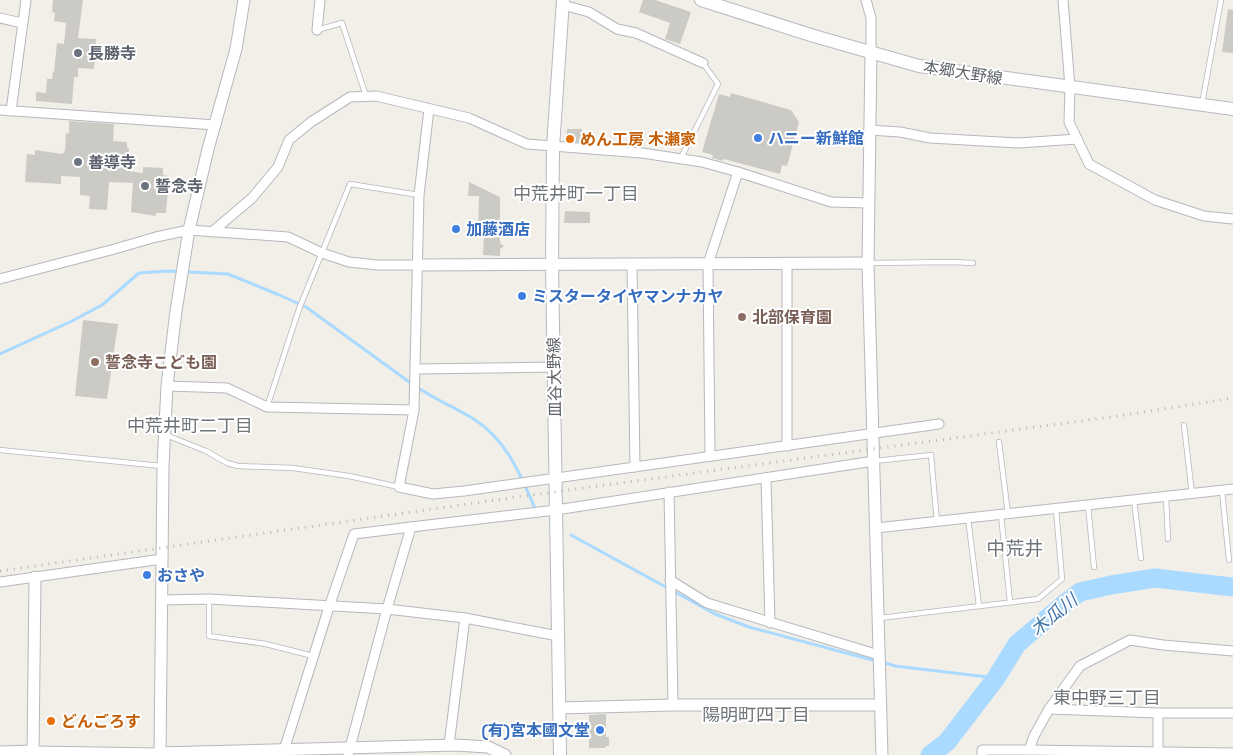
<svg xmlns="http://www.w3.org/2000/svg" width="1233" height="755" viewBox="0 0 1233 755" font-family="'Space Grotesk','Noto Sans JP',sans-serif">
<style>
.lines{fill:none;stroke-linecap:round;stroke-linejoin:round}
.stream{stroke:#aadaff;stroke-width:3}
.river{stroke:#aadaff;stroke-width:19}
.building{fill:#cccac5}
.service-casing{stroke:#b5b8bc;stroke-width:6}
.minor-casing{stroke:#b5b8bc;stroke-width:11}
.tertiary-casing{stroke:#b5b8bc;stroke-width:13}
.secondary-casing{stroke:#b6babf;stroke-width:14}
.service{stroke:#fff;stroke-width:4.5}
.minor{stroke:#fff;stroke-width:9}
.tertiary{stroke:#fff;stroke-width:11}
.secondary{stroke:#fff;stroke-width:12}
.rail{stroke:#b6b7b8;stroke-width:3;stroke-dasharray:1 6;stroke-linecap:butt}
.worship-dot{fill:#6b7280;stroke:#fff;stroke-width:2}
.shop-dot{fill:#3f7fe0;stroke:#fff;stroke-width:2}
.food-dot{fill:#e8710a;stroke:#fff;stroke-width:2}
.education-dot{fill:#8d6e63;stroke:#fff;stroke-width:2}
.labels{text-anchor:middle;stroke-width:4;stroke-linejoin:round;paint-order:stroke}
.worship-label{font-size:16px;font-weight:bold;fill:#5b616d;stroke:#fff;text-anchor:start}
.street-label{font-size:16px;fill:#5f6368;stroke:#fff}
.shop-label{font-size:16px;font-weight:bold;fill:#366cbe;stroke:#fff;text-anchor:start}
.food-label{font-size:16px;font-weight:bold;fill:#c56008;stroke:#fff;text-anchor:start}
.education-label{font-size:16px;font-weight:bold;fill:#785e54;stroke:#fff;text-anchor:start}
.neighbourhood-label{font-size:18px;fill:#70757a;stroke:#fff}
.water-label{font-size:18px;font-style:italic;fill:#4174aa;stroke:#fff}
.quarter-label{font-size:19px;fill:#70757a;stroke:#fff}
</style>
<rect width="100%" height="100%" fill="#f1efe8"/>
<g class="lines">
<g class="stream">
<path d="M0,354L72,321L102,305L139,273L169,271L228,274L277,294L306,307L412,384"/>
<path d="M417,387C434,399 454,407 472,418C505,438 519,471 534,506"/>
<path d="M571,535L715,614L749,627L876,661"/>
<path d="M882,662L895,666L996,678"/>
</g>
<path class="river" d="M930,755L947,742L996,678L1017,644L1064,604L1080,592L1111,585L1155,578L1233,587"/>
</g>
<g class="building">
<path d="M53,0H83L78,38L96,39L94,69L78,68V77H74L72,104L36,101V92L46,93L47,79H52L53,72H54L57,43L64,44L66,23L54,21L55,13L52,12Z"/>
<path d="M643,0H655L691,12L680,44L665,39L670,23L639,12Z"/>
<path d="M1228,9L1233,10V53L1222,52Z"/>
<path d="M731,93L791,110L799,122L787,166L782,165L780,174L724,159L723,161L712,158L713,155L702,152L719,94L730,97Z"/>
<path d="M69,121L114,124L113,141L127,142V148H129L127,171L143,173V167L163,168V175L169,176L166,213H156V216L131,212L133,183L109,182L107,210L89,209L90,196L80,195V177L61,176V184L25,182L27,154L35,155V150L63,154L64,151H65L66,133L69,134Z"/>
<path d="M567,129H582V135L589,136L588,143L566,141Z"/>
<path d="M469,182L500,197V243L504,246L500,249V256L483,255L484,234H478L479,196H468Z"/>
<path d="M565,211L590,212V223H564Z"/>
<path d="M83,320L118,324L107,399L75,396Z"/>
<path d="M606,714V737H609V746H606L605,748H589V715Z"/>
</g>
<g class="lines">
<defs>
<g id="service">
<path d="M317,30L342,23L366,96"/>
<path d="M1202,104L1221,0"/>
<path d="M681,158L718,84L703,63"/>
<path d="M870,263L954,262L973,263"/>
<path d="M267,407L299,309L350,184L419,195"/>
<path d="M1184,425L1192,494"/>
<path d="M166,435L206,451L227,463L238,466L293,468L349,476L399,487"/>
<path d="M999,442L1008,514"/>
<path d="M0,450L162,466"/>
<path d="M874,461L931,455L937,522"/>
<path d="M1222,491L1229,560"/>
<path d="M1166,497L1168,539"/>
<path d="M1134,500L1141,558"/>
<path d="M1088,505L1094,567"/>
<path d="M1001,515L1010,602"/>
<path d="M968,518L979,606"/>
<path d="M209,599V636L266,644L313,656"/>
<path d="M880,618L1038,599L1062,579L1056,509"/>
</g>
<g id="minor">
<path d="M866,0L871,18V52"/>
<path d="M1063,0L1070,87L1069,122L1089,164L1155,200L1204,216L1233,219"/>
<path d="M563,5L589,12L617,29L636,33L703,63"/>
<path d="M0,18L22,23"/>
<path d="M317,30L320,0"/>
<path d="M429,109L419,195L414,410L399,487L433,494L464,491L939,424"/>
<path d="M0,110L216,125"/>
<path d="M11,111L26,0"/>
<path d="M869,130L900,132L930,138L1019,143L1077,139"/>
<path d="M212,232L252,198L278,167L289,140L311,122L350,97L376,96L469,118L527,144L642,153L702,162L738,172L831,202L868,203"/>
<path d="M632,265L635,467"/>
<path d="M0,279L111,250L156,237L189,230L288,237L322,253L349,262L377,265H418"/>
<path d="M416,369L554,367"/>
<path d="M167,386L227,388L267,407L414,410"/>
<path d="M787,446V264"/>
<path d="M710,456L708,264L738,172"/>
<path d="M766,478L770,623"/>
<path d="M669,492L673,705"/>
<path d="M876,528L1233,489"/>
<path d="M670,580L707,603L879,655"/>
<path d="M0,582L162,559"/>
<path d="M162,600L209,599L387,609L411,527L556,510L874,461"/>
<path d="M1049,709L1158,713H1233"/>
<path d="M1158,713V752"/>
<path d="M449,745L465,618"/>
<path d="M284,750L329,607L354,534L411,527"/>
<path d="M1029,750L1034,736L1049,709L1080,666L1130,640L1163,645L1233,651"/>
<path d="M34,751L160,753"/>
<path d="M348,755L387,609L465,618L558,636"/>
<path d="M982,755V750H1029L1233,753"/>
</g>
<g id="tertiary">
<path d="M871,52L868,263L882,755"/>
<path d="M418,265L868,263"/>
<path d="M559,708L673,705H880"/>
<path d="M0,752L34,751"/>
<path d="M160,753L455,745L488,747L505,755"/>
<path d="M33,755L35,577"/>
<path d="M160,755L163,466L167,386L176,311L189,230L208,149L236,49L244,0"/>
</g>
<g id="secondary">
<path d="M701,0L814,36L919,66L1233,109"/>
<path d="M560,755L552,265L553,147L563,0"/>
</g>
</defs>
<use href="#service" class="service-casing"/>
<use href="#minor" class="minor-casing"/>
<use href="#tertiary" class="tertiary-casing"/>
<use href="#secondary" class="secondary-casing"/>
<use href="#service" class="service"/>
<use href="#minor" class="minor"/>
<use href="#tertiary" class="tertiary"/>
<use href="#secondary" class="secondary"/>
<path class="rail" d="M0,571L524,496L1118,416L1233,398"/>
</g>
<g class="worship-dot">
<circle cx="78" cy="53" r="5"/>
<circle cx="78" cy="162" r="5"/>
<circle cx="145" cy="186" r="5"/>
</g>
<g class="shop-dot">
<circle cx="758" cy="138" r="5"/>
<circle cx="456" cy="229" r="5"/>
<circle cx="522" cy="296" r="5"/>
<circle cx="147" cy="575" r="5"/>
<circle cx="600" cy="730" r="5"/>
</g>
<g class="food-dot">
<circle cx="570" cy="139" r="5"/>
<circle cx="51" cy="721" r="5"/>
</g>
<g class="education-dot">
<circle cx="742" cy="317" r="5"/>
<circle cx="95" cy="362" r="5"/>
</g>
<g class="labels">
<g class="worship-label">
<text x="88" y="59">長勝寺</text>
<text x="88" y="168">善導寺</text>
<text x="155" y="192">誓念寺</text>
</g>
<g class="street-label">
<text transform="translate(963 72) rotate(9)" y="6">本郷大野線</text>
<text transform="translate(554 377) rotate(-91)" y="6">皿谷大野線</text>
</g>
<g class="shop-label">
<text x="768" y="144">ハニー新鮮館</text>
<text x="466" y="235">加藤酒店</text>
<text x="532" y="302">ミスタータイヤマンナカヤ</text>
<text x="157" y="581">おさや</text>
<text x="590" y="736" text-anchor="end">(有)宮本國文堂</text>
</g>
<g class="food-label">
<text x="580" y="145">めん工房 木瀬家</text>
<text x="61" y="727">どんごろす</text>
</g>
<g class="education-label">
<text x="752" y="323">北部保育園</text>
<text x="105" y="368">誓念寺こども園</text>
</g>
<g class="neighbourhood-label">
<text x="576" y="200">中荒井町一丁目</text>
<text x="190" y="432">中荒井町二丁目</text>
<text x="1107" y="704">東中野三丁目</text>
<text x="756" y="721">陽明町四丁目</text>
</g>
<g class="water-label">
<text transform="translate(1054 615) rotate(-39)" y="6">木瓜川</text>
</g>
<g class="quarter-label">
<text x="1015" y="555">中荒井</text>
</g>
</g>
</svg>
